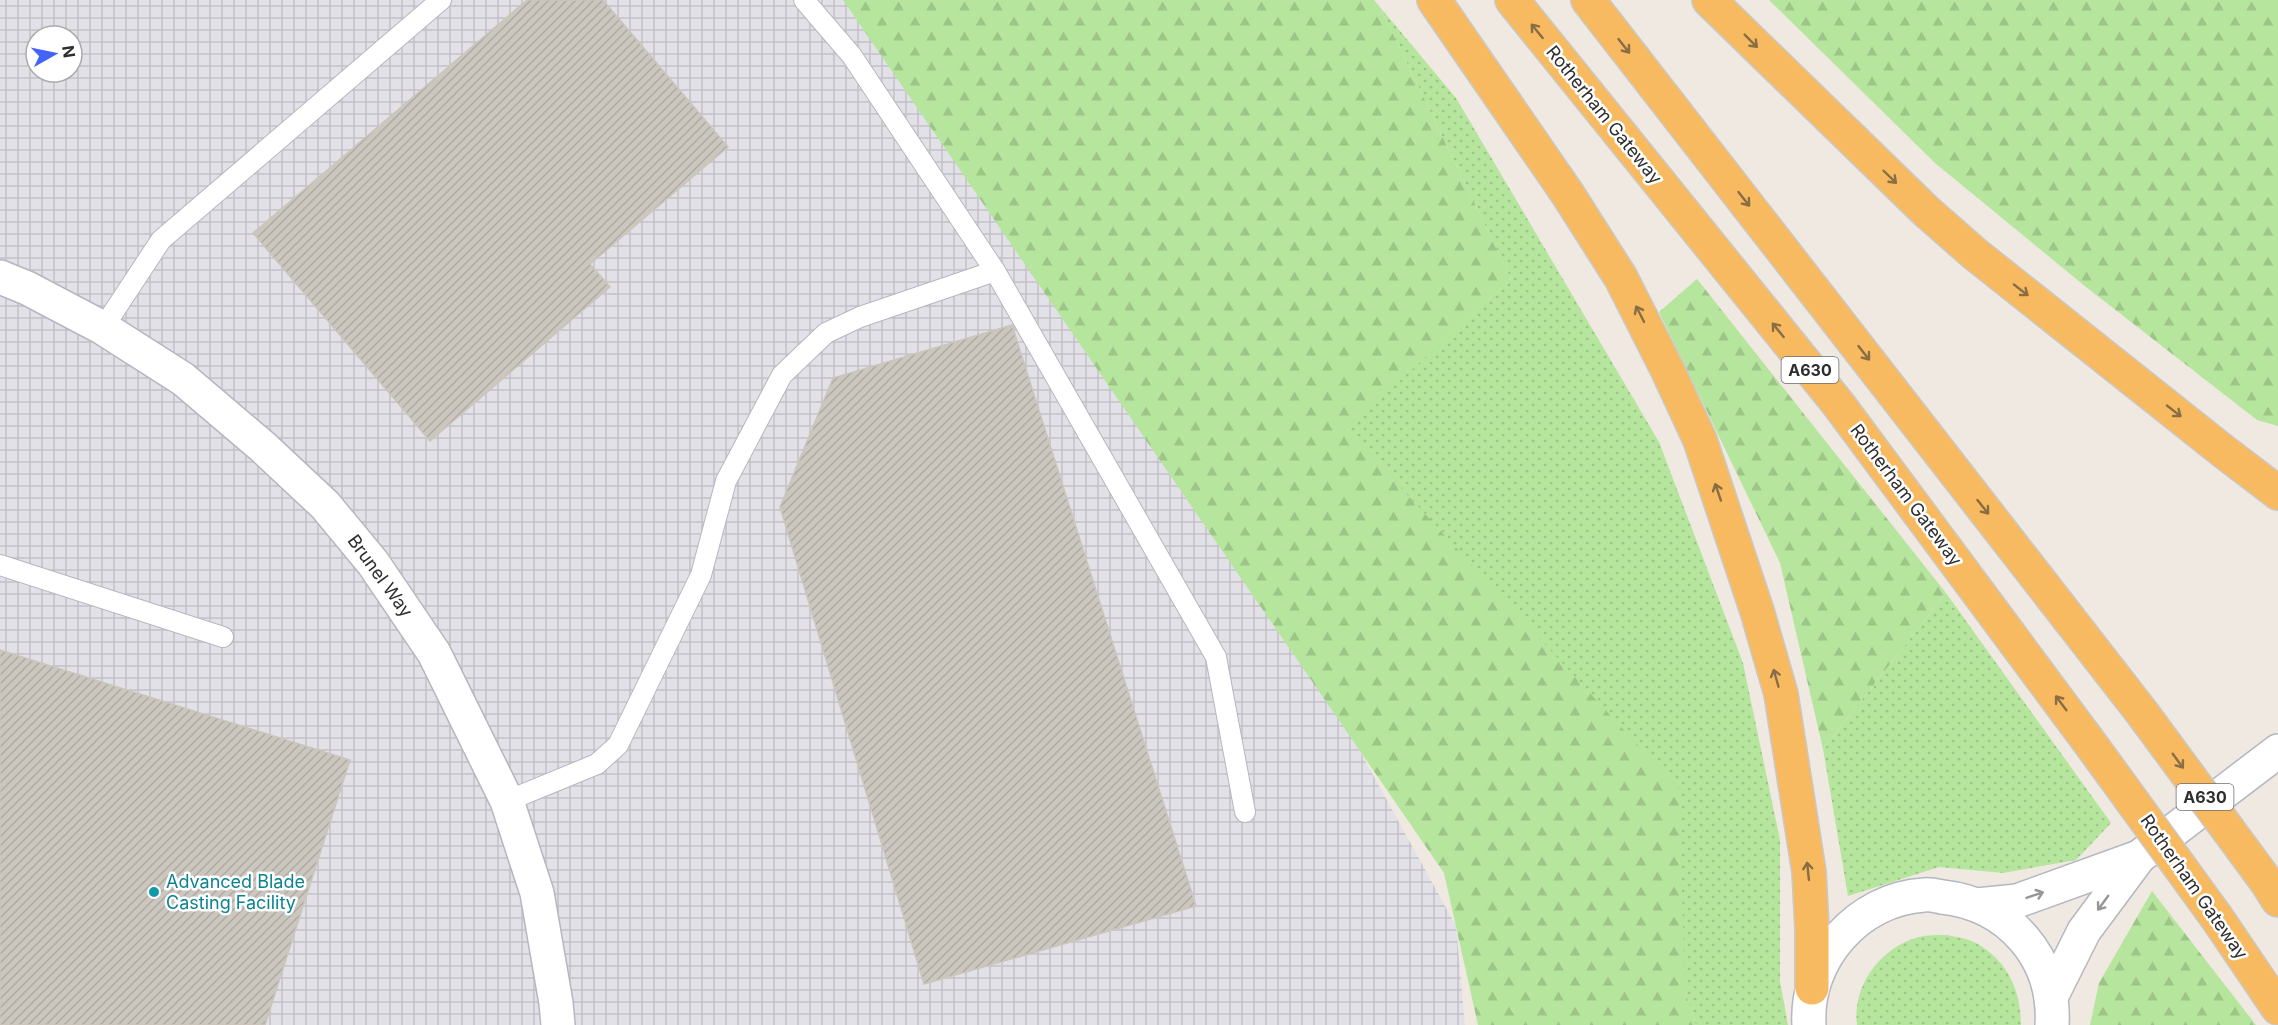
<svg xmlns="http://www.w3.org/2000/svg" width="2278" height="1025" viewBox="0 0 2278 1025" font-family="Inter,sans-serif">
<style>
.industrial{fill:url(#industrial-grid);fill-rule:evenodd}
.grass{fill:url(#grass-dots)}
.forest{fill:url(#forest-firs)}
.building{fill:url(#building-hatch);stroke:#cbc5ba;stroke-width:1.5}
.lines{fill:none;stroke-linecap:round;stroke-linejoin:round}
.service-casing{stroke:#b4b7c1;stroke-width:22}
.minor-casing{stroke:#b4b7c1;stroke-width:36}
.secondary-casing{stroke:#b4b7c1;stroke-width:36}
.trunk-casing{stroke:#c9c9c9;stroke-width:36}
.service{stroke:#fff;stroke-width:20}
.minor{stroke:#fff;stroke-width:33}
.secondary{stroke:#fff;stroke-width:33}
.trunk{stroke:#f8ba60;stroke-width:33}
.trunk-bridge-casing{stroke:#c9c9c9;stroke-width:36;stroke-linecap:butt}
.trunk-bridge{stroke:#f8ba60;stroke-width:33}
.oneway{stroke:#896d44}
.oneway2{stroke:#969696}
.culture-dot{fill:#0f9aa8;stroke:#fff;stroke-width:2}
.labels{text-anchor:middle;stroke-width:5;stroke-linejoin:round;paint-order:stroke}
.shield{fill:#fff;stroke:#6d6d6d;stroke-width:1.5}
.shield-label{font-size:16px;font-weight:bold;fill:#2e2e2e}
.street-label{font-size:18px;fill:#2e2e2e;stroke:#fff}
.culture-label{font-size:18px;fill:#0d838f;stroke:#fff;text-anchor:start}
</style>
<defs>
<pattern id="industrial-grid" width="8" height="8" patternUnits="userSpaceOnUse" patternTransform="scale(1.5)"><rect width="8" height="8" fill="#e3e1e8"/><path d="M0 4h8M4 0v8" fill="none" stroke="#c3c1c7"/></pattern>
<pattern id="grass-dots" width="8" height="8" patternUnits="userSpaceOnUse" patternTransform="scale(1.5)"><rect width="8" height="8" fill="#b6e59e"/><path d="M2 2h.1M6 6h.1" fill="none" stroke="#9dc588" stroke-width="1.8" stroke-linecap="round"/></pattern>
<pattern id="forest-firs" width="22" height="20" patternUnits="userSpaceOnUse" patternTransform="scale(1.5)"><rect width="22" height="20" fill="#b6e59e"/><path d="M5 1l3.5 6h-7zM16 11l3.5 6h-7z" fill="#9dc588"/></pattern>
<pattern id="building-hatch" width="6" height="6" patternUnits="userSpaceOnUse" patternTransform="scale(1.5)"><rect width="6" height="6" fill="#cbc7bf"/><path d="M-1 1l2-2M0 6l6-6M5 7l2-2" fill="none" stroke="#afaba4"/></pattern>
</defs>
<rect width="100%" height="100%" fill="#efe9e1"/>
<path class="industrial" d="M0,0H947L1456,926L1465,1025H0ZM36,36H72V72H36Z"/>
<g class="grass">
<path d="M1380,7L1456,98L1659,442L1743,663L1780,840V981L1788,1025H1696L1685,991L1347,428L1511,279Z"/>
<path d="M1946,593L2111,823L2076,860L2003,873L1939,867L1848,896L1823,749Z"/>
<path d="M1947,935C1955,937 1966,938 1974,942C2007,959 2021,990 2021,1025H1857C1852,985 1881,947 1919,937C1927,935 1938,935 1947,935Z"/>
</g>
<g class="forest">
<path d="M843,0H1374L1380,7L1511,279L1347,429L1679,790L1685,991L1696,1025H1478L1444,873Z"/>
<path d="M1769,0H2278V426L2257,420L2086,287L1935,163Z"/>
<path d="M1697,279L1946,593L1823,749L1780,563L1659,312Z"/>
<path d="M2152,891L2256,1025H2090L2099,983Z"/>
</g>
<g class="building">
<path d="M527,0H603L728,147L590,264L610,287L430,441L253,233Z"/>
<path d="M1012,325L1196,906L924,984L780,507L833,378Z"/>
<path d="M0,650L350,760L265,1025H0Z"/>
</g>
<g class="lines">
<defs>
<g id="service">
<path d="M804,0L852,56L995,271L1216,657L1245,812"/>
<path d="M103,328L161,240L441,0"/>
<path d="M0,565L223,637"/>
<path d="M507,801L597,764L618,745L701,575L726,481L782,375L826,333L860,317L995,271"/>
</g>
<path id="minor" d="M0,277L27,288L103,328L183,379L263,447L325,505L373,563L434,653L507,801L537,893L556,1003L558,1025"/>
<g id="secondary">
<path d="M1977,905L2017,901L2139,857"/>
<path d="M2051,997L2084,931L2139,857L2278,751"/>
<path d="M1809,1025C1805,959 1858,899 1924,895C1930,894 1937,896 1942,897C2009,904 2056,958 2052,1025"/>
</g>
<g id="trunk">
<path d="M1434,0L1567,193L1621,278L1667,369L1700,440L1757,611L1781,694L1809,872L1812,929V988"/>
<path d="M1512,0L1839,405L2095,750"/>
<path d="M1588,0L2143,714"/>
<path d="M1709,0L1926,211L1975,254L2223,451L2278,493"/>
<path d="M2266,881L2278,900"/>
<path d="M2217,918L2278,1008"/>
</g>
</defs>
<use href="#service" class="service-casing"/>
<use href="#minor" class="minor-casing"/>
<use href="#secondary" class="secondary-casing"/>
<use href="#trunk" class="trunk-casing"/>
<use href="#service" class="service"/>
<use href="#minor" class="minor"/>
<use href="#secondary" class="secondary"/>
<use href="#trunk" class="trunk"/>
<defs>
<g id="trunk-bridge">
<path d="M2143,714L2266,881"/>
<path d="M2095,750L2217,918"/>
</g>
</defs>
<use href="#trunk-bridge" class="trunk-bridge-casing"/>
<use href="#trunk-bridge" class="trunk-bridge"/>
</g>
<defs><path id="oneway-shaft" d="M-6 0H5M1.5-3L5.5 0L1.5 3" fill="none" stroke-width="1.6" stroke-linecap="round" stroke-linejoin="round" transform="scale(1.5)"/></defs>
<g class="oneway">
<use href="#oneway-shaft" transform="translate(1537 31) rotate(-129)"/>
<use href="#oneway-shaft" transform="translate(1751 41) rotate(45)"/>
<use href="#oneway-shaft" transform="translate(1624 46) rotate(52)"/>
<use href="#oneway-shaft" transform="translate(1890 177) rotate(44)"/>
<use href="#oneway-shaft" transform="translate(1744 199) rotate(52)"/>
<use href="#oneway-shaft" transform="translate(2021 290) rotate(38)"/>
<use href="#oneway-shaft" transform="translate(1640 314) rotate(-117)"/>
<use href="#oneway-shaft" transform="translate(1778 330) rotate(-129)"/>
<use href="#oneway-shaft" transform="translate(1864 353) rotate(52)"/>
<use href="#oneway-shaft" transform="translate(2174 411) rotate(38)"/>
<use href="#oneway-shaft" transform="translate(1718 492) rotate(-109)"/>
<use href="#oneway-shaft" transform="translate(1983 507) rotate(52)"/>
<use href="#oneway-shaft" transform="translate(1776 678) rotate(-106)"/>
<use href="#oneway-shaft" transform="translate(2061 703) rotate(-127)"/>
<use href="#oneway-shaft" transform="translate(2178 761) rotate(54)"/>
<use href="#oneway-shaft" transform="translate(1808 871) rotate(-96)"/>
</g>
<g class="oneway2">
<use href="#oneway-shaft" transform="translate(2035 895) rotate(-19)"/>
<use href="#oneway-shaft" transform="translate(2103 903) rotate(126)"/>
</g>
<circle class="culture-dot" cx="154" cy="892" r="6"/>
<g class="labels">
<g class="shield">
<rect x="1781.5" y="357" width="57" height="26" rx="4.5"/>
<rect x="2176.5" y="784" width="57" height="26" rx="4.5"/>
</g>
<g class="shield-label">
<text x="1810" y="376">A630</text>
<text x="2205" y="803">A630</text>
</g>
<g class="street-label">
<text transform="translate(1604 115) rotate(51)" y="6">Rotherham Gateway</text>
<text transform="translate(1906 495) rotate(53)" y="6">Rotherham Gateway</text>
<text transform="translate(380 576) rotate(54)" y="6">Brunel Way</text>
<text transform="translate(2194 887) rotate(55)" y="6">Rotherham Gateway</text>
</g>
<g class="culture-label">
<text x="166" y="888">Advanced Blade<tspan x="166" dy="21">Casting Facility</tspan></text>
</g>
</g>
<g transform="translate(54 54) rotate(81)"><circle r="28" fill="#ffffff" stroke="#ababab" stroke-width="1.5"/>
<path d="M0-4.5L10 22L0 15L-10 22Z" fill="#4264fb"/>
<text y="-9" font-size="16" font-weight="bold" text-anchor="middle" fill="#2e2e2e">N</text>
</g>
</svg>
